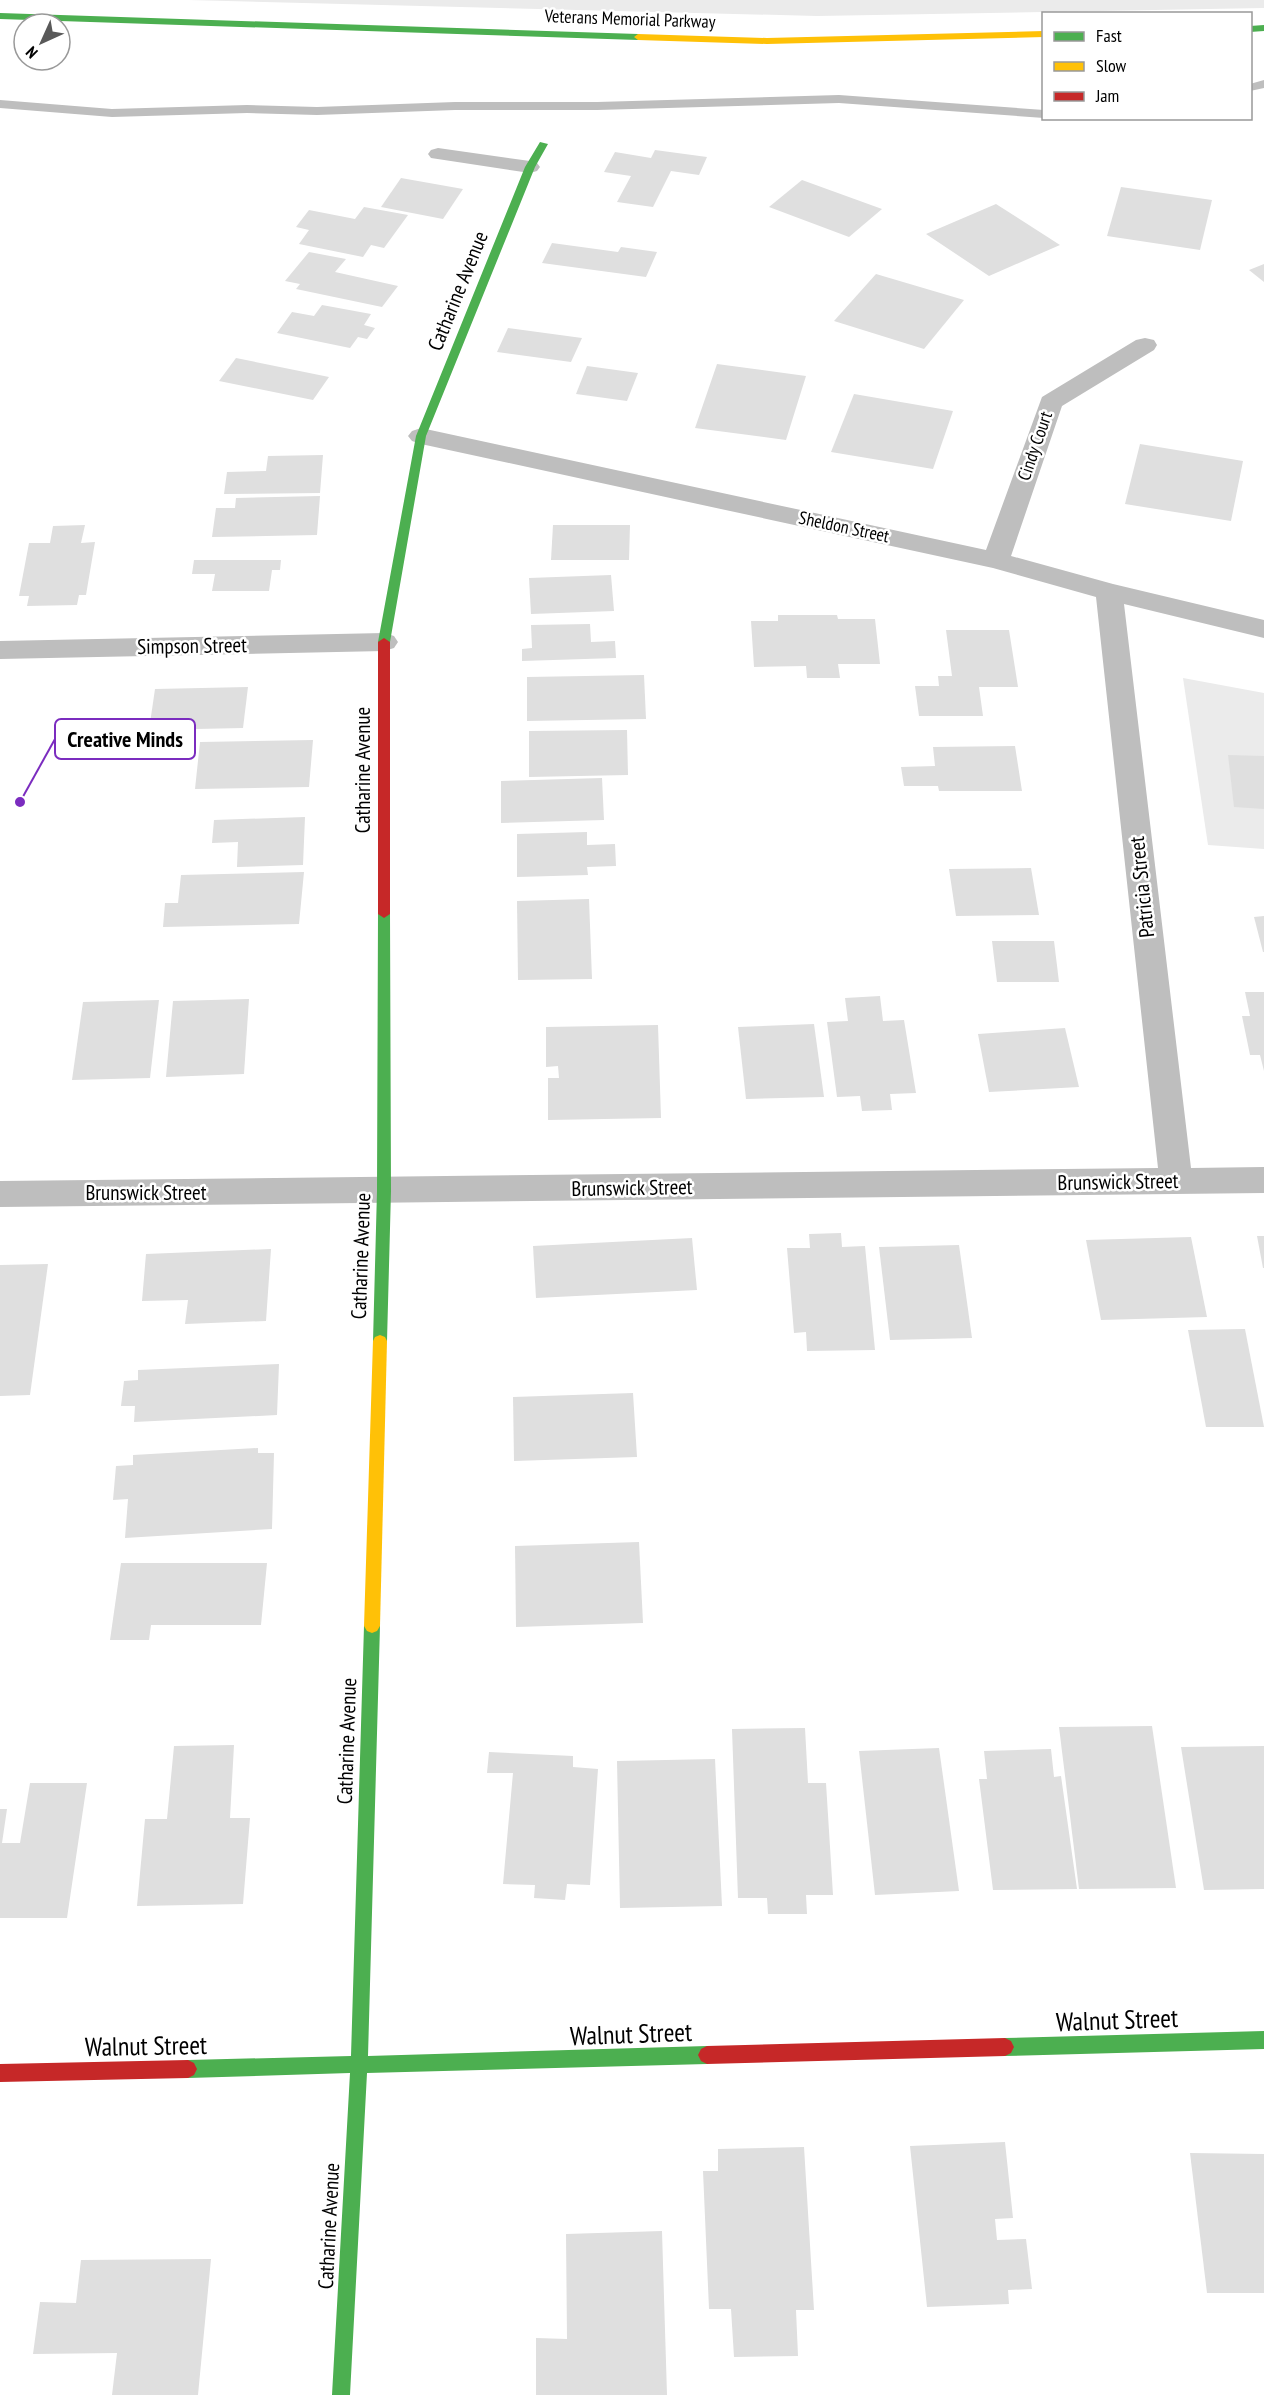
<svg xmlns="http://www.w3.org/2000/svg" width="1264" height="2395" viewBox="0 0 1264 2395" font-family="'PT Sans Narrow',sans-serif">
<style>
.green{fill:#ebebeb}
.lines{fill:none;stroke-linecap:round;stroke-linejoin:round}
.stream{fill:#bebebe;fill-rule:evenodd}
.building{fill:#dfdfdf}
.lane{fill:#bebebe;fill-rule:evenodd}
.street{fill:#bebebe;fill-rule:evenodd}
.fast{fill:#4caf50;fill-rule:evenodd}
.slow{fill:#ffc107;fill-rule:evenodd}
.jam{fill:#c62828;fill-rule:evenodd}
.labels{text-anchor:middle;stroke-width:5;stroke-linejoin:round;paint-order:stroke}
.far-street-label{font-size:18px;fill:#000;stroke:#fff}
.street-label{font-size:21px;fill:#000;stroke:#fff}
.near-street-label{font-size:26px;fill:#000;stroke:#fff}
.leader{fill:none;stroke:#7b2cbf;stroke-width:2}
.callout-dot{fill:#7b2cbf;stroke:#fff;stroke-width:2}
.callout{fill:#fff;stroke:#7b2cbf;stroke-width:2}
.callout-label{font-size:22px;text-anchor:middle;font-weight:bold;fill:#000}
</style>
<rect width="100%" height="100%" fill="#fff"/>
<g class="green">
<path d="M188,0H1264V8L817,16Z"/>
<path d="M1183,678L1264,693V849L1208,845Z"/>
</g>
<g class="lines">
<g class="stream">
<path d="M1264,80V88L1250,91V84Z"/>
<path d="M839,95L1044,110V118L839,103L597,110H455L317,115L247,113L112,117L0,108V100L112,109L247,105L317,107L455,102H597Z"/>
</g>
</g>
<g class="building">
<path d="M655,150L707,157L699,175L671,171L653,207L617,202L631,176L604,172L615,152L651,158Z"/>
<path d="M401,178L463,189L443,219L381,207Z"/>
<path d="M802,180L882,209L849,237L769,207Z"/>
<path d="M1121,187L1212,200L1200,250L1107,236Z"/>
<path d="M996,204L1060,245L989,276L926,234Z"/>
<path d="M364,207L408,215L384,248L371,245L363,257L299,244L309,230L296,227L309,210L355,219Z"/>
<path d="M552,243L618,252L621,247L657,252L646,277L542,263Z"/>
<path d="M309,252L346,259L335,272L398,286L382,307L296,289L300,284L285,281Z"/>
<path d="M1264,264V282L1249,270Z"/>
<path d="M876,274L964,300L924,349L834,321Z"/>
<path d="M322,305L371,314L364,325L375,328L367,339L358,337L350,348L277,333L292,312L314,316Z"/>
<path d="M508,328L582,338L571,362L497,352Z"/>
<path d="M236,358L329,377L313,400L219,381Z"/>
<path d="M717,364L806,376L786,440L695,428Z"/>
<path d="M587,366L638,373L627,401L576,394Z"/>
<path d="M854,394L953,411L933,469L831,452Z"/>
<path d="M1140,444L1243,461L1231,521L1125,504Z"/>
<path d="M323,455L320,493L224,494L227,472L266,471L268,456Z"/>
<path d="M320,496L317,535L212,537L216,508H235L236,498Z"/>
<path d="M85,525L81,543L95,542L86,595H79L77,605L27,606L29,596H19L29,543H50L53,526Z"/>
<path d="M553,525H630L629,560H551Z"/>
<path d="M194,560H281L280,570H272L269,591H212L215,574H192Z"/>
<path d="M611,575L614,611L531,614L529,578Z"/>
<path d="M778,615H837L838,619H875L880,664H838L840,678H807L806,666L754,667L751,621H778Z"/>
<path d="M590,624L591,642L615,641L616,658L522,661V649L532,648L531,625Z"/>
<path d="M946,630H1009L1018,687H979L983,716H919L915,686H939L938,676H952Z"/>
<path d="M644,675L646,719L527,721V677Z"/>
<path d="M248,687L243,728L149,730L155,689Z"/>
<path d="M627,730L628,775L529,777V731Z"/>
<path d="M313,740L309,787L195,789L200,742Z"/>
<path d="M1015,746L1022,791H939L938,786H904L901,767L935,766L933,747Z"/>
<path d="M1228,755L1264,756V809L1234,807Z"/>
<path d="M602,778L604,820L501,823V781Z"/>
<path d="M305,817L303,865L237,867L238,842L212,843L214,820Z"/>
<path d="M587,832V845L615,844L616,866L587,867L588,875L517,877V834Z"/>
<path d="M1031,868L1039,915L956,916L949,869Z"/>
<path d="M304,872L299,924L163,927L165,903H178L181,875Z"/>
<path d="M589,899L592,979L518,980L517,901Z"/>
<path d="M1264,916V952H1263L1254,917Z"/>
<path d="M992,941H1054L1059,982H997Z"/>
<path d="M1245,992H1264V1071L1260,1055H1250L1242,1016H1250Z"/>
<path d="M880,996L883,1021L904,1020L916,1093L890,1094L892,1110L862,1111L860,1096L837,1097L827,1022L848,1021L845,998Z"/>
<path d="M249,999L244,1074L166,1077L173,1001Z"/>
<path d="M159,1000L150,1078L72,1080L83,1002Z"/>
<path d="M814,1024L824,1097L746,1099L738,1027Z"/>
<path d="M658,1025L661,1118L548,1120V1078H559L558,1066L546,1067V1027Z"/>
<path d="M1065,1028L1079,1087L989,1092L978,1034Z"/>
<path d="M841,1233L842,1247L865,1246L875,1350L807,1351L806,1332L794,1333L787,1248H810L809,1234Z"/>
<path d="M1257,1236H1264V1268H1263Z"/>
<path d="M1191,1237L1207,1317L1101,1320L1086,1240Z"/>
<path d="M692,1238L697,1290L536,1298L533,1246Z"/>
<path d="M959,1245L972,1338L890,1340L879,1247Z"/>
<path d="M271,1249L266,1321L185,1324L188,1300L142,1301L146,1254Z"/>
<path d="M48,1264L30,1395L0,1396V1265Z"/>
<path d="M1245,1329L1264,1427H1206L1188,1330Z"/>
<path d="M279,1364L277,1415L134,1422L135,1406H121L124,1381L138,1380V1370Z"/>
<path d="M633,1393L637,1457L514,1461L513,1397Z"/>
<path d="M258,1448V1453H274L272,1529L125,1538L128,1499L113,1500L116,1466L133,1465V1455Z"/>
<path d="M639,1542L643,1623L516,1627L515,1546Z"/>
<path d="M121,1563H267L261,1625H151L149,1640H110Z"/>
<path d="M1152,1726L1176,1888L1079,1889L1059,1727Z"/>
<path d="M805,1728L808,1783H826L833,1895H806L807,1914H768L767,1898H738L732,1729Z"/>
<path d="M234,1745L230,1818H250L243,1904L137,1906L145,1819H167L174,1746Z"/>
<path d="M1264,1746V1889L1204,1890L1181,1747Z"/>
<path d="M939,1748L959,1891L875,1895L859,1751Z"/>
<path d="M1051,1749L1054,1777L1061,1776L1077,1889L993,1890L979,1779H987L984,1751Z"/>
<path d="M489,1752L573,1756V1767L598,1769L590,1885L567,1884L565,1900L534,1898L535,1885L503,1884L513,1773H487Z"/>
<path d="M715,1759L722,1906L620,1908L617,1761Z"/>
<path d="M30,1783H87L67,1918H0V1809H7L2,1843H20Z"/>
<path d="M1005,2142L1013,2218L995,2219L997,2240L1026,2239L1032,2289L1008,2290L1009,2304L927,2307L910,2146Z"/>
<path d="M804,2147L814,2310H796L798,2356L734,2357L731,2309H709L703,2171H718V2149Z"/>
<path d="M1190,2153L1264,2154V2293H1207Z"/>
<path d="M662,2231L667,2395H536V2338L567,2339L566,2234Z"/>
<path d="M211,2259L198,2395H112L117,2353L33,2354L40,2302L76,2303L81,2260Z"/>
</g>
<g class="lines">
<path class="lane" d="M438,148L530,161L537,163L540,167L537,171L530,173L431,158L428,154L431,150Z"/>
<g class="street">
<path d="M1145,338L1154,340L1157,345L1154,350L1062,406L1011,556L1113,584L1264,620V638L1124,604L1191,1168L1264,1167V1193L0,1207V1181L1158,1168L1096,597L993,568L421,444L412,441L408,436L412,431L421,428L986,550L1042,397L1136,340Z"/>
<path d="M384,633L394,636L398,642L394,648L384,651L0,659V641Z"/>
</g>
<g class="fast">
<path d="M0,13L638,34L642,37L638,40L0,19Z"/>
<path d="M1264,25V31L1250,32V26Z"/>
<path d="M540,142L548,144L535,167L426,436L390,642L388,645H380L378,642L416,436L525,167Z"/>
<path d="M384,910L390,914L391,1191L387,1341L385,1345L380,1347L375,1345L373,1341L377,1191L378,914Z"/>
<path d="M372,1619L377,1621L380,1626L368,2056L707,2046L713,2049L716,2055L713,2061L707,2064L367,2073L350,2395H332L350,2073L188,2078L182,2075L179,2069L182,2063L188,2060L351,2056L364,1626L367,1621Z"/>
<path d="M1264,2031V2049L1005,2056L999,2053L996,2047L999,2041L1005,2038Z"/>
</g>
<g class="slow">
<path d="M1044,31V37L767,44L638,40L634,37L638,34L767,38Z"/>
<path d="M380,1335L385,1337L387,1341L380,1626L377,1631L372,1633L367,1631L364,1626L373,1341L375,1337Z"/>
</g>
<g class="jam">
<path d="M384,638L390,642V914L384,918L378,914V642Z"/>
<path d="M1005,2038L1011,2041L1014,2047L1011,2053L1005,2056L707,2064L701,2061L698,2055L701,2049L707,2046Z"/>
<path d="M188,2060L194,2063L197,2069L194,2075L188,2078L0,2082V2064Z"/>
</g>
</g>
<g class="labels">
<g class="far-street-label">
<text transform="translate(630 19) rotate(2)" y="6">Veterans Memorial Parkway</text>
<text transform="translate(1035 446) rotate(-71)" y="6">Cindy Court</text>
<text transform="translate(844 527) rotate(12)" y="6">Sheldon Street</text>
</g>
<g class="street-label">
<text transform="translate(458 291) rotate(-68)" y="7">Catharine Avenue</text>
<text transform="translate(192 646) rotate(-1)" y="7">Simpson Street</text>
<text transform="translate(363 770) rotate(-90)" y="7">Catharine Avenue</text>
<text transform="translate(1142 887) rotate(-96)" y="7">Patricia Street</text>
<text transform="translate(1118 1182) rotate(-1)" y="7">Brunswick Street</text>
<text transform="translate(632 1188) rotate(-1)" y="7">Brunswick Street</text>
<text x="146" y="1200">Brunswick Street</text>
<text transform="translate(361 1256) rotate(-88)" y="7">Catharine Avenue</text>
<text transform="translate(347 1741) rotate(-88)" y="7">Catharine Avenue</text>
<text transform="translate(329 2226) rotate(-87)" y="7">Catharine Avenue</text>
</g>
<g class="near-street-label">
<text transform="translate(1117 2020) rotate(-2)" y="9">Walnut Street</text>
<text transform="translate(631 2034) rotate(-2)" y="9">Walnut Street</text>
<text transform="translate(146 2046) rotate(-1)" y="9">Walnut Street</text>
</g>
</g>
<path class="leader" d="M20 802L55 739"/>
<circle class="callout-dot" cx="20" cy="802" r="6"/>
<rect class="callout" x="55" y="719" width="140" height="40" rx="6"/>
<g class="callout-label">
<text x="125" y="747">Creative Minds</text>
</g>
<rect x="1042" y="12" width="210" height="108" fill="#ffffff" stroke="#999999" stroke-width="1.5"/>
<rect x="1054" y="32" width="30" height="9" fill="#4caf50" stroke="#999999" stroke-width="1.5"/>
<text x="1096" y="42" font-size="18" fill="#000000">Fast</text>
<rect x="1054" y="62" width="30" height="9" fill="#ffc107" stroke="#999999" stroke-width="1.5"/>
<text x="1096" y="72" font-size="18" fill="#000000">Slow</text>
<rect x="1054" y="92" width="30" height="9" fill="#c62828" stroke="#999999" stroke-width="1.5"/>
<text x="1096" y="102" font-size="18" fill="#000000">Jam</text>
<g transform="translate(42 42) rotate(225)"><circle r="28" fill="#ffffff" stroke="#999999" stroke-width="1.5"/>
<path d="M0-4.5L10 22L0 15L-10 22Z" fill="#595959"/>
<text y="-9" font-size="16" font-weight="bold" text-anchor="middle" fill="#000000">N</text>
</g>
</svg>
